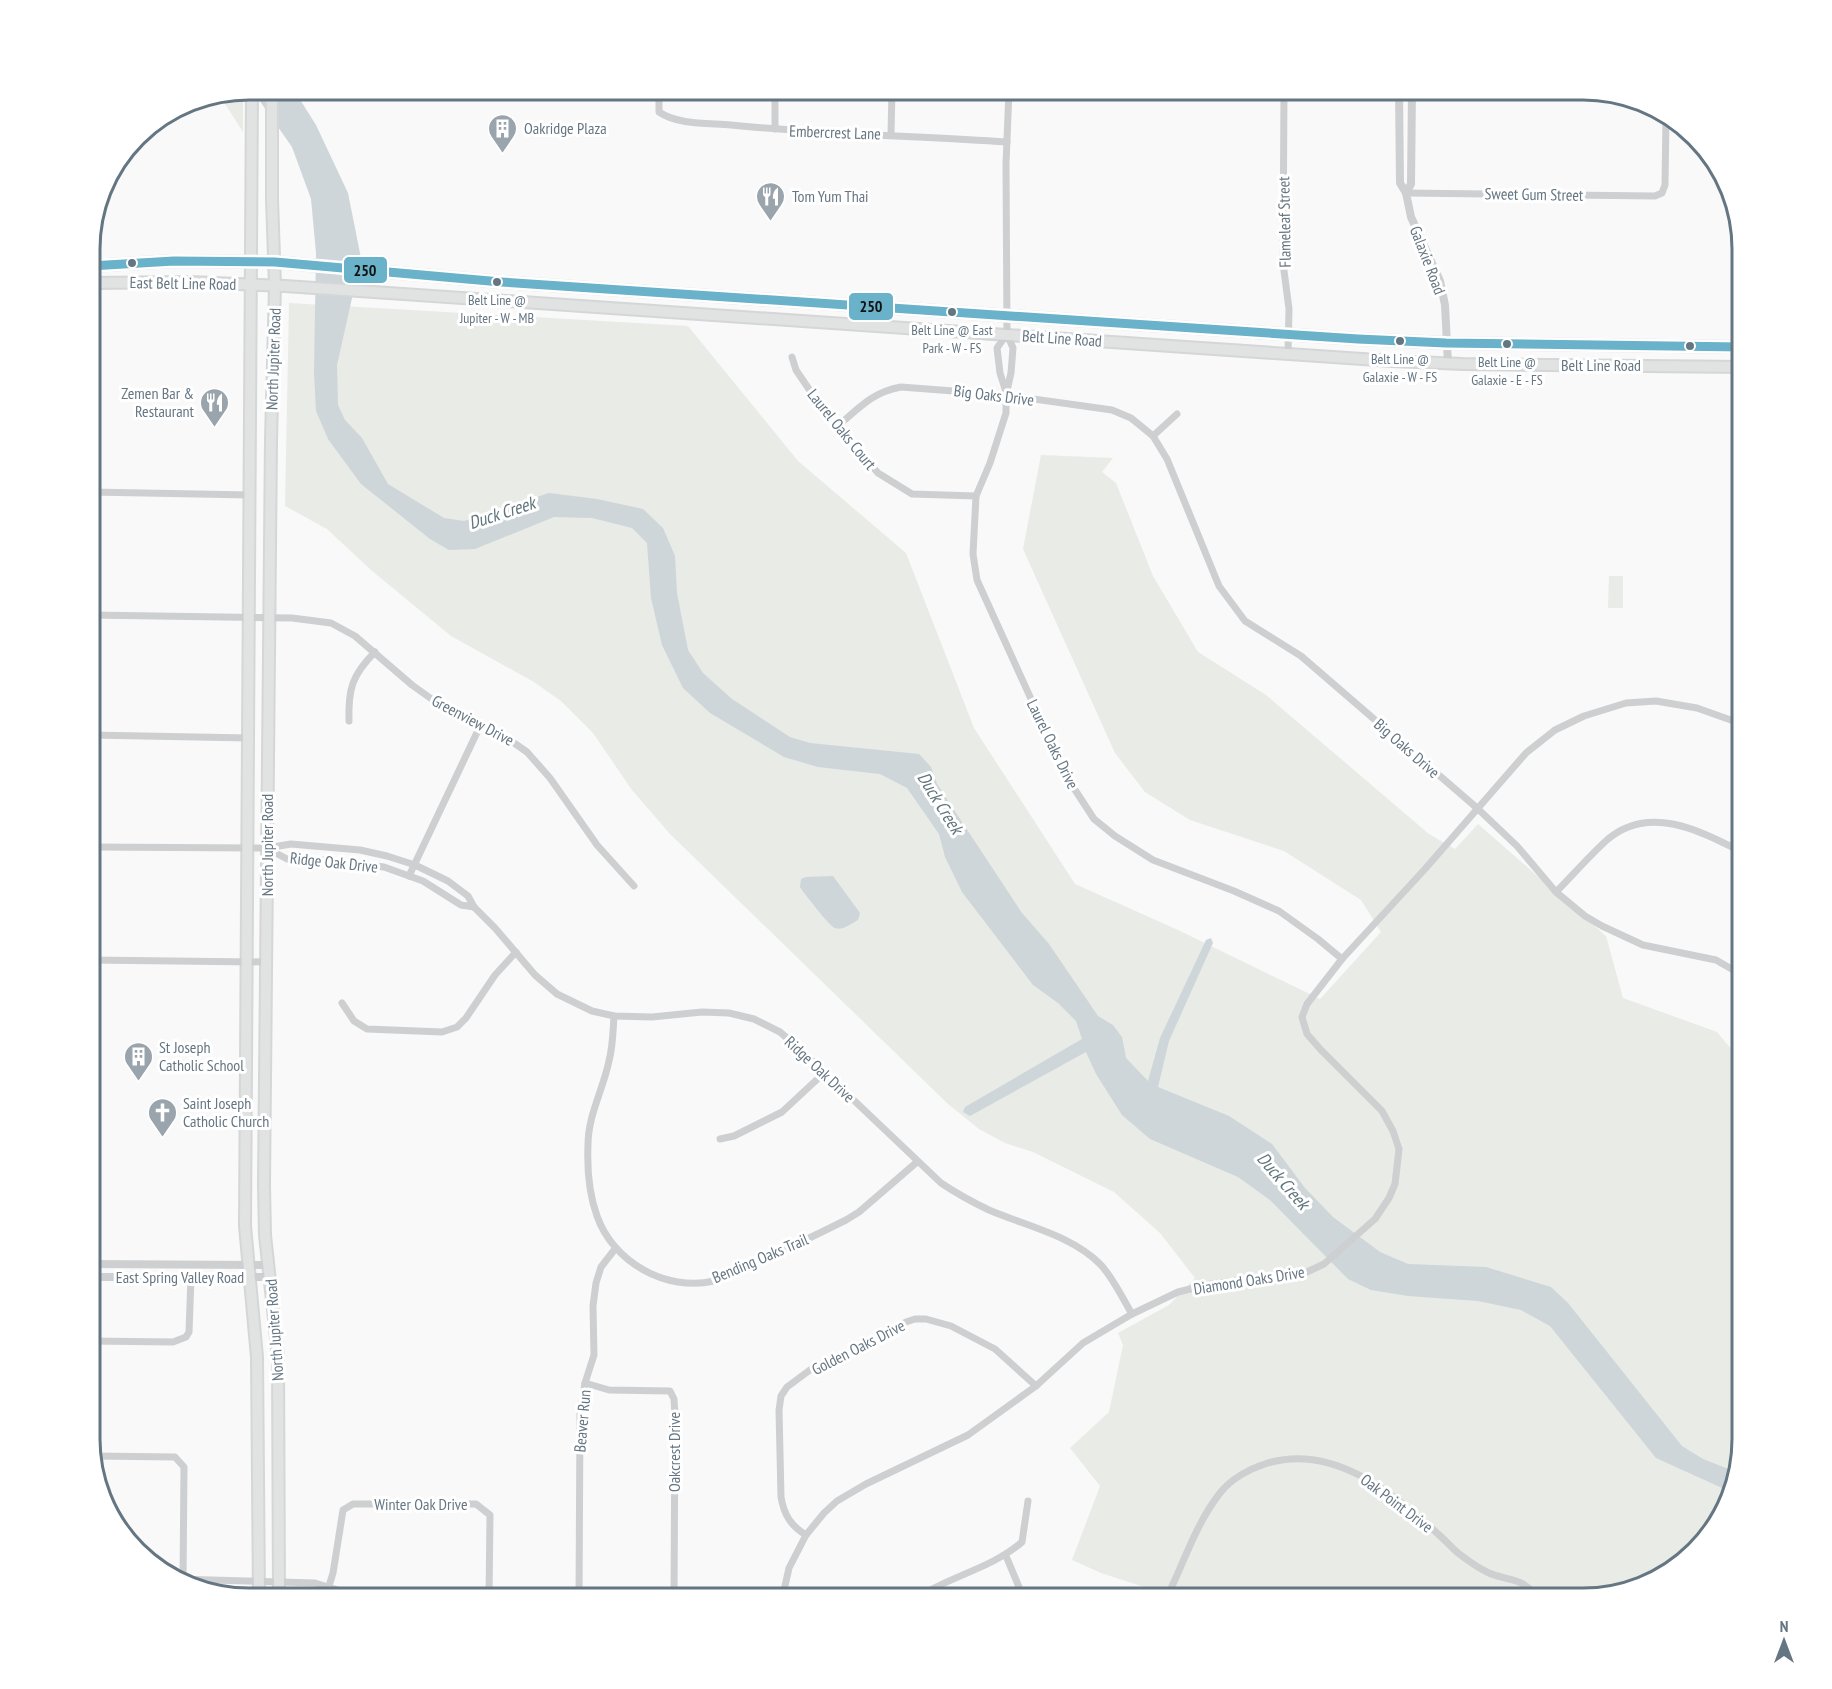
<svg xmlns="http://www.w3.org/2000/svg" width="1832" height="1689" viewBox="0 0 1832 1689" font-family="'PT Sans Narrow',sans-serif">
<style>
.green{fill:#e8ebe6}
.water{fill:#ced6d9}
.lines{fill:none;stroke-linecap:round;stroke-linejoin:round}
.primary-casing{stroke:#d5d6d7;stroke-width:14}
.minor{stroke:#cecfd0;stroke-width:7}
.tertiary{stroke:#cecfd0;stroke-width:8}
.primary{stroke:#e1e2e2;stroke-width:10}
.bus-1-casing{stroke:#fff;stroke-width:14}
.bus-1{stroke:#69b2c9;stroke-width:9}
.bus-dot{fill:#657683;stroke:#fff;stroke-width:2}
.labels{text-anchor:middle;stroke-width:6;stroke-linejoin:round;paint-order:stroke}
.bus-label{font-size:14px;fill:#657683;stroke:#fff}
.poi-label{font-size:16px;fill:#657683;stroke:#fff;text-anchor:start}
.street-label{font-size:16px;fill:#657683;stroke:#fff}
.water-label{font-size:18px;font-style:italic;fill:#60757c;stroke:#fff}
.rim{fill:none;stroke:#657683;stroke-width:3}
.line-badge{stroke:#fff;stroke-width:2}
.pale-badge-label{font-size:16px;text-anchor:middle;font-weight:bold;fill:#111}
</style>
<rect width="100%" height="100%" fill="#f9f9f9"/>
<g class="green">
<path d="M243,91V132L220,96Z"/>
<path d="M289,303L688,326L798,461L906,553L974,728L1075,884L1178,930L1320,999L1381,932L1361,900L1284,851L1190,820L1145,792L1115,753L1023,549L1041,455L1113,458L1102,472L1116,483L1153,576L1198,652L1266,695L1429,834L1455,849L1478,824L1606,936L1623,998L1717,1032L1742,1062V1440L1730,1501L1695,1553L1644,1587L1583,1599H1181L1101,1573L1072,1560L1100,1486L1070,1448L1109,1412L1123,1345L1118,1333L1169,1305L1195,1278L1160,1233L1114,1192L1033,1152L1005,1143L979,1129L948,1104L670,834L632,790L593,733L561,701L534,682L451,636L371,570L327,529L285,506Z"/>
<path d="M1609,576H1623V608H1608Z"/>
</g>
<g class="water">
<path d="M252,90H294L316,125L348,193L361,258L337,365L338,405L345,420L362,438L388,484L444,518L464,521L549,493L597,499L643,509L663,528L675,556L677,593L688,650L703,673L732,699L790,737L810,743L919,754L931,767L937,784L1022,913L1049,944L1098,1016L1113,1025L1122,1037L1126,1058L1148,1081L1160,1038L1206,940L1211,938L1213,943L1169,1041L1158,1087L1229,1116L1272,1144L1305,1188L1333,1217L1380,1252L1408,1264L1486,1267L1551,1287L1568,1303L1682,1446L1703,1459L1736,1472L1731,1492L1656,1458L1550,1326L1521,1310L1478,1301L1408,1296L1371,1290L1348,1279L1270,1200L1238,1177L1150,1139L1122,1115L1096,1074L1086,1052L970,1116L963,1112L965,1107L1082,1039L1076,1021L1058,1003L1033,985L962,892L945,857L939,834L907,788L880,774L818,767L784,757L710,713L683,688L662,645L651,598L647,543L632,528L592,518L554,517L475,549L449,550L430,539L361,484L328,439L316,411L314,372L316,253L311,199L292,147Z"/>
<path d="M833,876L860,913L858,920C852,923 843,931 835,928C830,927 804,893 800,887L801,879L806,877Z"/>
</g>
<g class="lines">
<defs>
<g id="primary">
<path d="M252,90L245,1226L257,1357L259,1599"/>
<path d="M272,90V199L275,286L271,440L264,1185L265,1235L278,1356L279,1599"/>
<path d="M90,266L174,261L275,262L501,282L1358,339L1446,343L1742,347"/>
<path d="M90,283L190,282L285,286L1392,361L1463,364L1742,367"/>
</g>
</defs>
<use href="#primary" class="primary-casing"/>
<g class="minor">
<path d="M659,90V112C678,125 708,123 731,125C822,134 915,136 1007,142"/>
<path d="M775,90V129"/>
<path d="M1009,90L1006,164L1007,334L1013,348L1011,373L1006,395V413L990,463L976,496L973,554L977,580L1066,776L1094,819L1115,836L1153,860L1234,891L1279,911L1318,939L1342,959"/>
<path d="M1284,90L1283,263L1289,309L1288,354"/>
<path d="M891,134L892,90"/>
<path d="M1406,193L1655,196L1662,193L1665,185L1666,117"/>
<path d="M792,357L796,370L817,401L878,473L912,494L976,496"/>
<path d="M1006,392L1000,373L997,348L1007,334"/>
<path d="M839,425C860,407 873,392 901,387L1006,395L1112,410L1131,418L1153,436L1167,459L1219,586L1245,621L1301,656L1477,808L1517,846L1556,892L1585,916L1602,926L1643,945L1716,960L1742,975"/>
<path d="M1153,436L1177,414"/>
<path d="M90,492L251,495"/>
<path d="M90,615L292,618L331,623L355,636L412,685L433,700L501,734L527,752L550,778L597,845L634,886"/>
<path d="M349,721C348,689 352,675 375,652"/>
<path d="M90,735L249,738"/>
<path d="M90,847L267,848L291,844L360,850L387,856L415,865L448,881L468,896L474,907L495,928L535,975L557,994L592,1011L614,1016L652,1017L702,1012L729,1013L754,1019L780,1032L802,1051L941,1183C956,1193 972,1202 989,1210C1026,1226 1071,1235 1100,1264C1112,1276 1123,1299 1132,1314"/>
<path d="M268,849L289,860H325L384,867L423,881L461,905L474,907"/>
<path d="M409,876L481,724"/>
<path d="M1556,892C1573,875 1590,855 1608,839C1650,804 1700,831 1742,852"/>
<path d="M90,960L267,962"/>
<path d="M342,1003L354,1021L367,1029L442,1032L457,1027L466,1018L495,975L516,952"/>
<path d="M614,1016C613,1031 613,1046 609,1061C603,1090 588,1115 588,1145C587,1169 589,1194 597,1216C613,1262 666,1292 714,1281C729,1277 745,1268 760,1261C789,1248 818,1234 846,1220L859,1212L917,1162"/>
<path d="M720,1139L734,1136L782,1112L825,1072"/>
<path d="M90,1341L173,1342L186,1337L189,1332L191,1277"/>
<path d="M585,1383L609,1390L670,1391L674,1399L675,1415L674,1599"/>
<path d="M92,1456L175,1457L184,1467L183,1583"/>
<path d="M806,1535C791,1526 784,1515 781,1497L779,1410L781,1396L787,1387L814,1367L870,1344L906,1322L915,1319H926L951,1326L995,1349L1036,1386"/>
<path d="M1006,1556L1024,1599"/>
<path d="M176,1579L315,1583L338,1590L355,1599"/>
<path d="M329,1586L333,1573L343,1510L353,1504H476L490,1515L489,1599"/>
<path d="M579,1599L580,1415L585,1383L594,1355L593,1306L596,1283L601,1267L615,1249"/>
<path d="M782,1599L789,1568L806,1535L824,1513L837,1501L866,1484L968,1435L1036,1386L1083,1343L1132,1314L1178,1292L1211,1284L1307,1272L1324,1264L1375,1219L1389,1198L1395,1184L1399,1149L1393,1131L1382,1111L1321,1050L1307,1034L1302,1017L1307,1004L1342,959L1425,869L1526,753L1555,730L1584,716L1626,703L1656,701L1697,708L1742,724"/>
<path d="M915,1599C949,1576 991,1569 1022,1542L1028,1501"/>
<path d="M1166,1599C1184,1563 1195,1525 1220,1493C1231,1479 1249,1469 1265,1464C1331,1442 1392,1492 1438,1534C1445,1540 1451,1547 1458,1553C1467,1560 1478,1568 1489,1573C1499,1578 1513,1578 1523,1584C1529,1588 1535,1594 1541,1599"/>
</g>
<g class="tertiary">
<path d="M1399,90L1400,183L1406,193L1411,217L1440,281L1445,305L1448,364"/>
<path d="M1406,193L1411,184L1412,90"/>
<path d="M90,1264L268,1265"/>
<path d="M90,1277H270"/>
</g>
<use href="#primary" class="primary"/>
<defs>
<path id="bus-1" d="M90,266L174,261L275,262L501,282L1358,339L1446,343L1742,347"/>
</defs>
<use href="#bus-1" class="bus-1-casing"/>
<use href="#bus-1" class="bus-1"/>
</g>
<defs>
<symbol id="building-pin" viewBox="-11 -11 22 30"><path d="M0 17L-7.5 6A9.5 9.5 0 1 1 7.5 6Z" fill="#99a4ac" stroke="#fff"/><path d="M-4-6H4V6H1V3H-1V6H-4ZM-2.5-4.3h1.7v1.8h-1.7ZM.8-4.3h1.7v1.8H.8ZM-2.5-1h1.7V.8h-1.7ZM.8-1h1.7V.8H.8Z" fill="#fff"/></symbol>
<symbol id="restaurant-pin" viewBox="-11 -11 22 30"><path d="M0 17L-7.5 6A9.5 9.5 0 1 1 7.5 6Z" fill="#99a4ac" stroke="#fff"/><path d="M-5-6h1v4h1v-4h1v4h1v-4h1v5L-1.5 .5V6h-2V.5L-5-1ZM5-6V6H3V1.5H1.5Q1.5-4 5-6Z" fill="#fff"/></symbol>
<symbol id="church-pin" viewBox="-11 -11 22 30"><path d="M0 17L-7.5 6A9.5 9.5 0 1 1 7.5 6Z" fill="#99a4ac" stroke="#fff"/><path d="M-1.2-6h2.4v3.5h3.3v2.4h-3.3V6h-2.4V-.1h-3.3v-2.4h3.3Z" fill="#fff"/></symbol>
</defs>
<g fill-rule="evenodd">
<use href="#building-pin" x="486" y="112" width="33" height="45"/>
<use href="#restaurant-pin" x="754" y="180" width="33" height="45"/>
<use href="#restaurant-pin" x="198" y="386" width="33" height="45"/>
<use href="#building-pin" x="122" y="1040" width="33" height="45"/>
<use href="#church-pin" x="146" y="1096" width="33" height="45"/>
</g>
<g class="bus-dot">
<circle cx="132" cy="263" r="5"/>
<circle cx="497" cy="282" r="5"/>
<circle cx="952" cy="312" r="5"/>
<circle cx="1400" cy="341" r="5"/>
<circle cx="1507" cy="344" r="5"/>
<circle cx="1690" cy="346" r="5"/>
</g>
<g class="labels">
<g class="bus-label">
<text x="497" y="305">Belt Line @<tspan x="497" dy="18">Jupiter - W - MB</tspan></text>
<text x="952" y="335">Belt Line @ East<tspan x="952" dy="18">Park - W - FS</tspan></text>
<text x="1400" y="364">Belt Line @<tspan x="1400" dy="18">Galaxie - W - FS</tspan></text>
<text x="1507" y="367">Belt Line @<tspan x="1507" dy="18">Galaxie - E - FS</tspan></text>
</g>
<g class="poi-label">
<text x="524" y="134">Oakridge Plaza</text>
<text x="792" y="202">Tom Yum Thai</text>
<text x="194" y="399" text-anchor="end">Zemen Bar &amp;<tspan x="194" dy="18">Restaurant</tspan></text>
<text x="159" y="1053">St Joseph<tspan x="159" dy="18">Catholic School</tspan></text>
<text x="183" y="1109">Saint Joseph<tspan x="183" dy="18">Catholic Church</tspan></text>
</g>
<g class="street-label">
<text transform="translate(835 132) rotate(2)" y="6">Embercrest Lane</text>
<text transform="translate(1534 194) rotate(1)" y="6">Sweet Gum Street</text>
<text transform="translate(1284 222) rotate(-91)" y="6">Flameleaf Street</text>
<text transform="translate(1428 260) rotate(69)" y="6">Galaxie Road</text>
<text transform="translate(183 283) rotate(1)" y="6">East Belt Line Road</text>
<text transform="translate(1062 338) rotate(4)" y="6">Belt Line Road</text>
<text transform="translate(273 359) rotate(-88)" y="6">North Jupiter Road</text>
<text x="1601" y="371">Belt Line Road</text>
<text transform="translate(994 395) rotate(7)" y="6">Big Oaks Drive</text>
<text transform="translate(842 429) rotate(51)" y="6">Laurel Oaks Court</text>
<text transform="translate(473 720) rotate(28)" y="6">Greenview Drive</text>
<text transform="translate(1053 744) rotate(64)" y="6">Laurel Oaks Drive</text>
<text transform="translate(1407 748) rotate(41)" y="6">Big Oaks Drive</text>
<text transform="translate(267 845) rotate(-90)" y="6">North Jupiter Road</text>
<text transform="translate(334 862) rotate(6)" y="6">Ridge Oak Drive</text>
<text transform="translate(820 1069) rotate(43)" y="6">Ridge Oak Drive</text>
<text transform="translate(760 1258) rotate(-23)" y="6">Bending Oaks Trail</text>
<text x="180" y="1283">East Spring Valley Road</text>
<text transform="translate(1249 1280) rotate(-9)" y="6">Diamond Oaks Drive</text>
<text transform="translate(274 1330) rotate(-94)" y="6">North Jupiter Road</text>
<text transform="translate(858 1347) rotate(-27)" y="6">Golden Oaks Drive</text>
<text transform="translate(582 1421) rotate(-85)" y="6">Beaver Run</text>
<text transform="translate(674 1452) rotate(-90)" y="6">Oakcrest Drive</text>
<text transform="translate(1397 1503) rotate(37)" y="6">Oak Point Drive</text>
<text x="421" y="1510">Winter Oak Drive</text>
</g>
<g class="water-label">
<text transform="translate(502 513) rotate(-18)" y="6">Duck Creek</text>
<text transform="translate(940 803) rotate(58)" y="6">Duck Creek</text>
<text transform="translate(1283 1181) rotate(49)" y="6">Duck Creek</text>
</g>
</g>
<path d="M0 0H1832V1689H0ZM249 100H1583A149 149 0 0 1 1732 249V1439A149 149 0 0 1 1583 1588H249A149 149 0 0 1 100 1439V249A149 149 0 0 1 249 100Z" fill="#fff" fill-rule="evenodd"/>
<path class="rim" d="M249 100H1583A149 149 0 0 1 1732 249V1439A149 149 0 0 1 1583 1588H249A149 149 0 0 1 100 1439V249A149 149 0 0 1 249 100Z"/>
<g class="line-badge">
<rect x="343" y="256" width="45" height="28" rx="6" fill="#69b2c9"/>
<rect x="848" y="292" width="46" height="29" rx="6" fill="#69b2c9"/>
</g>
<g class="pale-badge-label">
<text x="365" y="276">250</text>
<text x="871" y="312">250</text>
</g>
<g transform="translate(1784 1641)" stroke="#ffffff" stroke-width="4.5" paint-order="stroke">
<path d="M0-4.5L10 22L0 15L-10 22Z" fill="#657683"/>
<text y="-9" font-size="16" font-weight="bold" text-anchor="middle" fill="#657683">N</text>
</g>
</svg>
